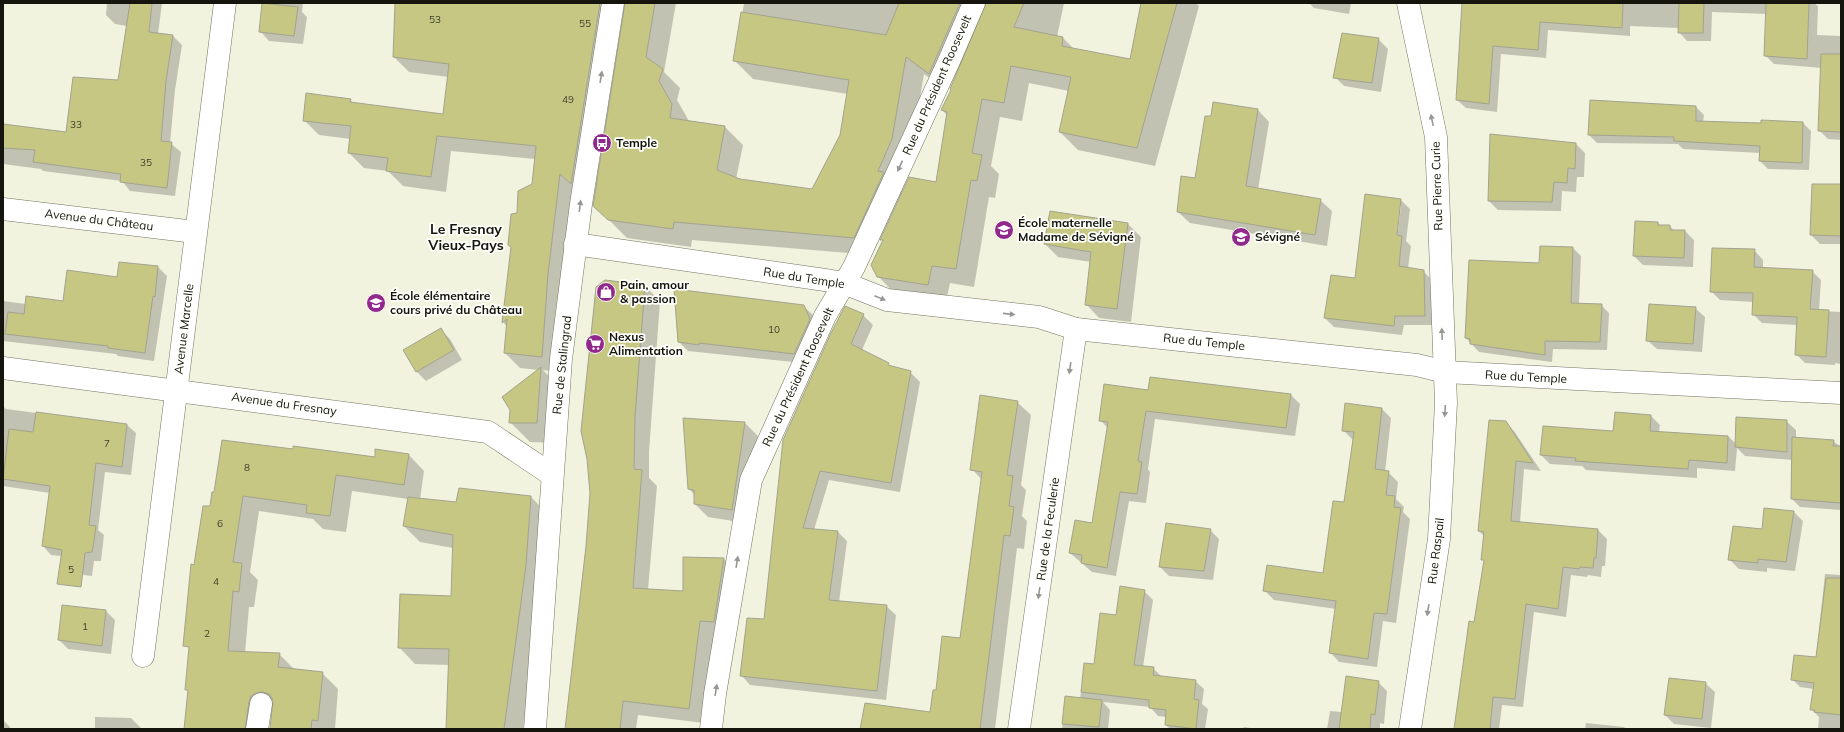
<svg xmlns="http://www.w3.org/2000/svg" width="1844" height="732" viewBox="0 0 1844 732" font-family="Mulish,sans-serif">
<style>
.shadow{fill:#0003;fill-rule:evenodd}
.building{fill:#c6c783;stroke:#a3a390}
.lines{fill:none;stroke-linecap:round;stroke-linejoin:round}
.minor-casing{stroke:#737461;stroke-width:23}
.secondary-casing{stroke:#737461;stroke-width:23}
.minor{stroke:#fff;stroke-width:22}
.secondary{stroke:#fff;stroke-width:22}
.oneway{fill:#969693}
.labels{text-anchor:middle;stroke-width:3.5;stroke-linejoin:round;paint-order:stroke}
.number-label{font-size:10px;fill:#41422b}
.street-label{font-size:12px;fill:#15150e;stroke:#fffffb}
.poi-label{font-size:12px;font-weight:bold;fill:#15150e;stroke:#fffffb;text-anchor:start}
.quarter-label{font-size:14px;font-weight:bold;fill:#15150e;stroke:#fffffb}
</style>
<rect width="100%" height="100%" fill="#f2f3de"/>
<g class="shadow">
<path d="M107,3H162L158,34L173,36L182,45L175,90L170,143L181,152L175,196L130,191L122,181L43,171L41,169L3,164V125L67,133L119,81L127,26L115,24L106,15Z"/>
<path d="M264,3H303L302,12L307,17L303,44L269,41L260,31Z"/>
<path d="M396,3H603L557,372L543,370L560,388L556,443L530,442L510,422L538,370L520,368L505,353L507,327L503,322L511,247L509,245L518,214L533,185L535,159L451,151L446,192L403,186L388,171L364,168L349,153L351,139L319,135L304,120L350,100L354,103L444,116L449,77L409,72L394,57Z"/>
<path d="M626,3H676L664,72L680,88L677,100L689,121L725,127L743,145L736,179L812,190L841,135L848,94L753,79L735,61L744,3H1064L1057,37L1063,38L1074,49L1131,61L1141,3H1196L1199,6L1155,166L1078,150L1060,132L1069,91L1029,83L1022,121L1000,117L991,166L999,174L995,198L989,197L974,287L950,283L946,302L896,295L878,276L883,241L882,240L937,183L948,116L942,110L952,90L984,12L980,16L947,91L924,74L910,157L897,186L902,191L872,255L692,240L691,247L627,238L594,205Z"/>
<path d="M1309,3H1351L1349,14L1314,8Z"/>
<path d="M1462,3H1814L1818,6L1817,35L1841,36V140L1828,139L1819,130L1822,68L1774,64L1765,55L1767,14L1712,12L1711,41H1687L1679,32V28L1630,26V36L1548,30L1546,58L1501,54L1497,112L1466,108L1457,100L1465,3Z"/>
<path d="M1378,39L1388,49L1381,92L1344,86L1335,77Z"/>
<path d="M1696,107L1704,115L1703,122L1762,124L1803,123L1811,131L1809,170L1768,169L1760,161L1761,153L1683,149L1678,144L1597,143L1589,135Z"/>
<path d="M1258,110L1269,122L1258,190L1320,200L1332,211L1327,246L1190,223L1178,212Z"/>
<path d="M1576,144L1585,153L1584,177H1577L1576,192L1562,191L1561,211L1498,210L1489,201Z"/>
<path d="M1841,185V244H1820L1811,235Z"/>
<path d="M1401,200L1410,209L1406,241L1411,246L1408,268L1423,271L1432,280L1434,325H1404L1402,335L1334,327L1325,318L1356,280ZM1399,206H1401L1397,240H1395Z"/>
<path d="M1658,223L1661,226H1670L1674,231H1685L1694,240L1693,267L1643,265L1634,256Z"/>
<path d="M1128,224L1141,237L1131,322L1099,318L1086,304L1091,262L1058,257L1045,244Z"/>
<path d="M1573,248L1581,256L1579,304L1601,305L1609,313L1607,350L1553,349L1552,362L1479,352L1466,338L1540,264Z"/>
<path d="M1754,250L1763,260V268L1812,271L1821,280L1819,311L1841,312V364L1835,363V365L1805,363L1796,354L1798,325L1762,323L1753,314V302L1720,300L1711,291Z"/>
<path d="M120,263L158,267L167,276L154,361L118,356L116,354L3,341V301L26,304L64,302L118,278Z"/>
<path d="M606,281L645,286L660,301L649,452V478L657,486L648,590L684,592V558L724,559L739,574L704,723L638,715L636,729H566L587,546Z"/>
<path d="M803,306L813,315L819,329L803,363L688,351L679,342Z"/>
<path d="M1695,308L1705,317L1702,352L1657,349L1647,340Z"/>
<path d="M863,315L873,325L862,350L891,367L910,372L920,382L900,492L829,480L814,530L838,532L847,541L839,602L886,606L896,615L886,700L750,685L741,675L765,621L784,440Z"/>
<path d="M441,330L450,339L462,360L426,381L417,372L405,350Z"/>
<path d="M1149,391L1291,395L1300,404L1295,436L1155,419L1148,469L1150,472L1146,503L1129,501L1116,576L1092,572L1070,553L1093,524L1108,428L1100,420Z"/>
<path d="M1017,402L1031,415L1021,485L1026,490L1022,516L1027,521L1024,549L1017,548L995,729H861L931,713L937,692L960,639L982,480L972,469Z"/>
<path d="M3,406L6,409L127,425L136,433L131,475L105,472L98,530L104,535L101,561H94L92,576L69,573L62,556L51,555L43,546L50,493L3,486Z"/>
<path d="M1382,409L1391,418L1385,472H1388L1398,482L1396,499L1404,507L1403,512L1410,519L1396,623L1383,621L1377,667L1339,662L1330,652L1336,609L1274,600L1265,591L1324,574L1344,503L1353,440L1343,430Z"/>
<path d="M1651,416L1660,425L1659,432L1728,436L1736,444L1786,421L1796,430V439L1833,441L1841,447V510L1800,507L1792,499L1793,460L1745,456L1737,448L1735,471L1697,468V478L1586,470L1582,466L1550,464L1541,455L1614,432Z"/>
<path d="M1505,422L1514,431L1541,471L1524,469L1520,523L1598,530L1607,539L1605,566H1602L1601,577L1588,575L1587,577L1571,575L1566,617L1534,612L1523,707L1502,705L1499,729H1455L1475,623L1485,561L1482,559L1484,536L1479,531Z"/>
<path d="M745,423L758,436L745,523L708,517L695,504V495L689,489Z"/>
<path d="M293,450L375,458L408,454L424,471L420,500L456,503L531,497L547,513L541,582L523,729H447L449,665L415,664L399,647L452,597L453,548L420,542L404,526L408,499L352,491L346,532L323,529L313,519L259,511L250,572L258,580L254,607H249L245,653L279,654L295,670L322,673L338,689L335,729H270L274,708L268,712L263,729H185L193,646L195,566L211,507Z"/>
<path d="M1794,512L1803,521L1795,571L1767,568V572L1739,569L1729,559L1762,530Z"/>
<path d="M1210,530L1219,539L1213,580L1169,576L1160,567Z"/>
<path d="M1825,574L1841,575V729H1818L1819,717L1811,709L1814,689L1800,687L1792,679L1816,658Z"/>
<path d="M1144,591L1153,600L1143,667L1153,668L1162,677L1195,681L1204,689L1202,704L1208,709L1205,729H1170L1166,725V717L1158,716L1150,707L1103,702L1110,710L1108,729H1062L1066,697L1080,699L1085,664L1095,665L1117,616Z"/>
<path d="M66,606L106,611L115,620L111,654L68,649L59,640Z"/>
<path d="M1378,682L1387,691L1384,724L1380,723V729H1327L1330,711L1342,712Z"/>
<path d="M1705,683L1715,692L1711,728L1674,724L1665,715Z"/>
<path d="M95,717L131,718L142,729H95Z"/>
<path d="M3,720L10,727V729H3Z"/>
<path d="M1586,723L1624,727L1626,729H1585Z"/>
<path d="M1244,727L1257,729H1243Z"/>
</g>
<g class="building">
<path d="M130,3H152L149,32L173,35L166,81L161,141L172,142L167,188L120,182L121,174L33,162L35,150L3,148V124L66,132L73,77L118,80Z"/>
<path d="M262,3L298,7L294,36L259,32Z"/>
<path d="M395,3H600L571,184L560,174L548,274L542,357L504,353L507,319L502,323L511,247L508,245L511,214L517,213L518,191L532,184L536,146L437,136L431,177L386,171L388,158L348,153L351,126L303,121L306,93L351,99L350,102L443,114L449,64L393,57Z"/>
<path d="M625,3H655L646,57L663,69L659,81L672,104L670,118L725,126L717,170L740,179L812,189L840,135L849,80L733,61L741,12L886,35L899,3H960L929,74L906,57L892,139L878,171L884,172L854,238L674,222L673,229L608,220L593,206Z"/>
<path d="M986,3H1024L1014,27L1063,37L1062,46L1130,59L1141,3H1177L1137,148L1059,132L1071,77L1011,66L1004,103L982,99L972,153L982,155L977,181L971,180L956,269L932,266L928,285L877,277L871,265L883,240H880L909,177L936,182L947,112L941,110L951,90L950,89Z"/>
<path d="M1462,3H1623L1622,28L1540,22L1538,50L1493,46L1489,104L1456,100Z"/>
<path d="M1679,3H1704L1703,33H1678Z"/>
<path d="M1766,3H1809L1807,59L1764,56Z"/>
<path d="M1342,33L1379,38L1372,83L1333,78Z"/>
<path d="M1821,54H1841V132L1818,131Z"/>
<path d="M1590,100L1696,106V121L1761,123V120L1803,122L1802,163L1759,161L1760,146L1674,141V137L1588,135Z"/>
<path d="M1213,102L1258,109L1246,186L1321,199L1315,235L1177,212L1181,176L1195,178L1205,116H1211Z"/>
<path d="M1490,134L1576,143L1575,169L1568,168L1567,183L1554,182L1552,202L1488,201Z"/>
<path d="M1812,184H1841V236L1810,235Z"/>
<path d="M1365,194L1401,199L1397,235L1402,236L1399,266L1424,270L1425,316H1395L1394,326L1324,318L1331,275L1355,278Z"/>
<path d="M1050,211L1128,223L1117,309L1085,305L1091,252L1044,244Z"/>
<path d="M1635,221L1658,222V225H1670V230H1685L1684,258L1633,256Z"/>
<path d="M1540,246L1573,247L1571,303L1602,304L1600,342L1545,341V355L1470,344V339L1465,338L1469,260L1539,263Z"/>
<path d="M1712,248L1755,249L1754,267L1813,270L1810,309L1829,310L1826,357L1795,355L1797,317L1752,315L1753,293L1710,292Z"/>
<path d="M119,262L158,266L155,297L153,296L145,353L108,348V346L5,334L8,312L24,314L26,296L63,301L67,270L117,277Z"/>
<path d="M605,280L645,285L635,417L634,469L642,470L633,588L683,591V557L724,558L714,622L700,621L689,709L623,701L620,729H565L586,546L590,493L587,459L581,431L596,287Z"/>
<path d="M674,289L804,305L810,319L794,354L699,343V345L678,342Z"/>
<path d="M1649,304L1696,307L1693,344L1646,341Z"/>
<path d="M845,306L864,314L851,344L889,363L888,365L911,371L891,483L820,471L803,528L838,531L829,600L887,605L877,691L740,676L747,618L764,619L783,440L831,333Z"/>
<path d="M441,328L454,350L416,372L403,350Z"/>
<path d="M541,367L537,423H509L510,410L502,397Z"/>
<path d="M1150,377L1291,394L1286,428L1146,411L1138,461L1142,462L1137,494L1120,492L1107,568L1081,563L1082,555L1069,553L1075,520L1092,523L1108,422L1099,421L1104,384L1148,390Z"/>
<path d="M980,395L1018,401L1007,475L1013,476L1009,506L1014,507L1010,536L1004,535L980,729H860L865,703L930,712L933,690H936L942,636L960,638L982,472L970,470Z"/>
<path d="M1345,403L1382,408L1375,469L1389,471L1386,495L1395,496L1394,507L1401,508L1387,614L1374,613L1368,659L1329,653L1336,601L1263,591L1267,565L1323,573L1333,501L1344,502L1354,432L1342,431Z"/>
<path d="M36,412L127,424L122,467L96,463L89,525L96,526L94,541L92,552L85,553L81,587L57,584L62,550L42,546L50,486L3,479L9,429L33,432Z"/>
<path d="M1615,412L1651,415L1650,431L1728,436L1727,463L1689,460L1688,469L1575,461L1576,458L1540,455L1543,426L1613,431Z"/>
<path d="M1736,417L1787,420V452L1735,447Z"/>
<path d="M683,418L745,422L732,510L694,504V490L688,489Z"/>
<path d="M1489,420L1506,421L1533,463L1516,461L1511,521L1598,529L1596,558H1594L1593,568L1580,567L1579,569L1563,567L1558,609L1526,604L1515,699L1493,697L1490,729H1454L1469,621L1474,622L1484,560H1481L1484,532L1478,531Z"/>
<path d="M1792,437L1834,440L1833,446H1841V503L1791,499Z"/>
<path d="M222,440L293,449V446L375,457V449L409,454L404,485L336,475L330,516L306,513L307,505L243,496L233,562L242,563L239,592L233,591L228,651L280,653L278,667L323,672L318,721L312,720L311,729H270L273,700L269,694L263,692L256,693L251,696L249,702L245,729H184L188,690H185L189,647L183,646L191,564L194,565L203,506H210L212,492H214Z"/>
<path d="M459,488L531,496L526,565L504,729H446L449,649L398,648L400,594L451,596L453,535L403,526L408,497L456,502Z"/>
<path d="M1764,508L1794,511L1786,562L1758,559V563L1728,560L1733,526L1762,529Z"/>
<path d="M1166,523L1211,529L1204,571L1159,567Z"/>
<path d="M1826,578H1841V715L1814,712L1815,710H1810L1814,683L1791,680L1794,655L1816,657Z"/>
<path d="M1120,586L1145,590L1134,665L1154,667L1153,675L1196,680L1194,699L1199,700L1196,729L1165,725L1166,710L1149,708V700L1081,692L1084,663L1094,664L1100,613L1116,615Z"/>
<path d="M62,605L106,610L102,646L58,640Z"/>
<path d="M1346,676L1379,681L1375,715L1371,714L1370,729H1339Z"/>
<path d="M1669,678L1706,682L1702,719L1664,715Z"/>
<path d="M1065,696L1102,700L1099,727L1062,724Z"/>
</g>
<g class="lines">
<defs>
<g id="minor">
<path d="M1408,3L1436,137L1446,403L1439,539L1410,729"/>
<path d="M3,209L195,232"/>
<path d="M575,244L825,280L844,283L887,300L1039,317L1076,329L1417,365L1445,372L1841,393"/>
<path d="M3,368L488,432L552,475"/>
<path d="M143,656L225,3"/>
<path d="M257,729L261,704"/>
<path d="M711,729L715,694L751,480L825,316L854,267L949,61L974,3"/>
<path d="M1019,729L1076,329"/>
</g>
<path id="secondary" d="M535,729L561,359L581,204L613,3"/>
</defs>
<use href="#minor" class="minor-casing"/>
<use href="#secondary" class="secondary-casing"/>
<use href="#minor" class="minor"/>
<use href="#secondary" class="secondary"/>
</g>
<defs><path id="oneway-solid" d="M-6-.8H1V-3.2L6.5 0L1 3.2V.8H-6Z"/></defs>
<g class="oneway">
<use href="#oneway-solid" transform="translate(601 77) rotate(-81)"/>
<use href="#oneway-solid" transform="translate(1432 120) rotate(-102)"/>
<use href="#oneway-solid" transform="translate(900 166) rotate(115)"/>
<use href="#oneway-solid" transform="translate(580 206) rotate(-82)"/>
<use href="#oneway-solid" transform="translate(880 298) rotate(22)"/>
<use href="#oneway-solid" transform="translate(1009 314) rotate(6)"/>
<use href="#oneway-solid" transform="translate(1442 334) rotate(-92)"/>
<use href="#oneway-solid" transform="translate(1070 368) rotate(98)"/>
<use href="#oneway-solid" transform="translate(1445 411) rotate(93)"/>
<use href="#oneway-solid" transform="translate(737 562) rotate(-81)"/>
<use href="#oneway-solid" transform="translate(1039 593) rotate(98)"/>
<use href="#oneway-solid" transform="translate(1428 610) rotate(99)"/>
<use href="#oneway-solid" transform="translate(716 690) rotate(-81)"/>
</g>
<defs>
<symbol id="bus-disc" viewBox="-11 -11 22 22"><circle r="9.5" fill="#91298d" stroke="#fffffb"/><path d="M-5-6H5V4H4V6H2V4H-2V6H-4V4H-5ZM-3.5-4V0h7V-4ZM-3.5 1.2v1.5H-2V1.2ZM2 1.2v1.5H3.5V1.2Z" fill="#fff"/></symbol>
<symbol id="school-disc" viewBox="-11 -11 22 22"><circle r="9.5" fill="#91298d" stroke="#fffffb"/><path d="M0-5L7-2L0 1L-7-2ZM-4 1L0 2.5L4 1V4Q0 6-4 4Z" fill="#fff"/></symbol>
<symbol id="shop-disc" viewBox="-11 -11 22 22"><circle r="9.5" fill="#91298d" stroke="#fffffb"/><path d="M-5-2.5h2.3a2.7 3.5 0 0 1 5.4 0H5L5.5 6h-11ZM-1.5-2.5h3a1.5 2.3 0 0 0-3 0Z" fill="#fff"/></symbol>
<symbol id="supermarket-disc" viewBox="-11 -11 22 22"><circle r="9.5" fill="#91298d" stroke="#fffffb"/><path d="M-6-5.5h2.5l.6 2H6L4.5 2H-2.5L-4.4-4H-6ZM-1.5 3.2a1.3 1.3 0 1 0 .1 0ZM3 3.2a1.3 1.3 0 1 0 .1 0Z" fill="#fff"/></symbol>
</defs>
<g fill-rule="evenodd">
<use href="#bus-disc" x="591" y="132" width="22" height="22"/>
<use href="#school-disc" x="993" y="219" width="22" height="22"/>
<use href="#school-disc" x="1230" y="226" width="22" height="22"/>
<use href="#shop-disc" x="595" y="281" width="22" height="22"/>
<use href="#school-disc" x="365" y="292" width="22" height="22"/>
<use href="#supermarket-disc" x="584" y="333" width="22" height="22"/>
</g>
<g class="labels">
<g class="number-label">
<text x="435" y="23">53</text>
<text x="585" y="27">55</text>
<text x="568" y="103">49</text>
<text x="76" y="128">33</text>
<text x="146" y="166">35</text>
<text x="774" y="333">10</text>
<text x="107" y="447">7</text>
<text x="247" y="471">8</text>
<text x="220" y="527">6</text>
<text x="71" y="573">5</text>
<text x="216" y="585">4</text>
<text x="85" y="630">1</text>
<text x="207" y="637">2</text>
</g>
<g class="street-label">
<text transform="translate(937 85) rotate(-66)" y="4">Rue du Président Roosevelt</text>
<text transform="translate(1437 186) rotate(-92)" y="4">Rue Pierre Curie</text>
<text transform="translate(99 220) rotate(7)" y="4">Avenue du Château</text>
<text transform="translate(804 278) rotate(9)" y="4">Rue du Temple</text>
<text transform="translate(184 329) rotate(-83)" y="4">Avenue Marcelle</text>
<text transform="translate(1204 342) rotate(6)" y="4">Rue du Temple</text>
<text transform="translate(562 365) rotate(-84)" y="4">Rue de Stalingrad</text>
<text transform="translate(798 377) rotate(-65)" y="4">Rue du Président Roosevelt</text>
<text transform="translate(1526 377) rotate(3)" y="4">Rue du Temple</text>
<text transform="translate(284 404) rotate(8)" y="4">Avenue du Fresnay</text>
<text transform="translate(1048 529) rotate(-82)" y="4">Rue de la Feculerie</text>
<text transform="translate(1436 551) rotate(-83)" y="4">Rue Raspail</text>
</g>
<g class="poi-label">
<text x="616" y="147">Temple</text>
<text x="1018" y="227">École maternelle<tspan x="1018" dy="14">Madame de Sévigné</tspan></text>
<text x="1255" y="241">Sévigné</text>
<text x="620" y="289">Pain, amour<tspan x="620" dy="14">&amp; passion</tspan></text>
<text x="390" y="300">École élémentaire<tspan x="390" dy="14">cours privé du Château</tspan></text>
<text x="609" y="341">Nexus<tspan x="609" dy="14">Alimentation</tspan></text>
</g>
<g class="quarter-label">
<text x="466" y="234">Le Fresnay<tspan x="466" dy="16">Vieux-Pays</tspan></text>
</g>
</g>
<rect width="1844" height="732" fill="none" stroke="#15150e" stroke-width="8"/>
</svg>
